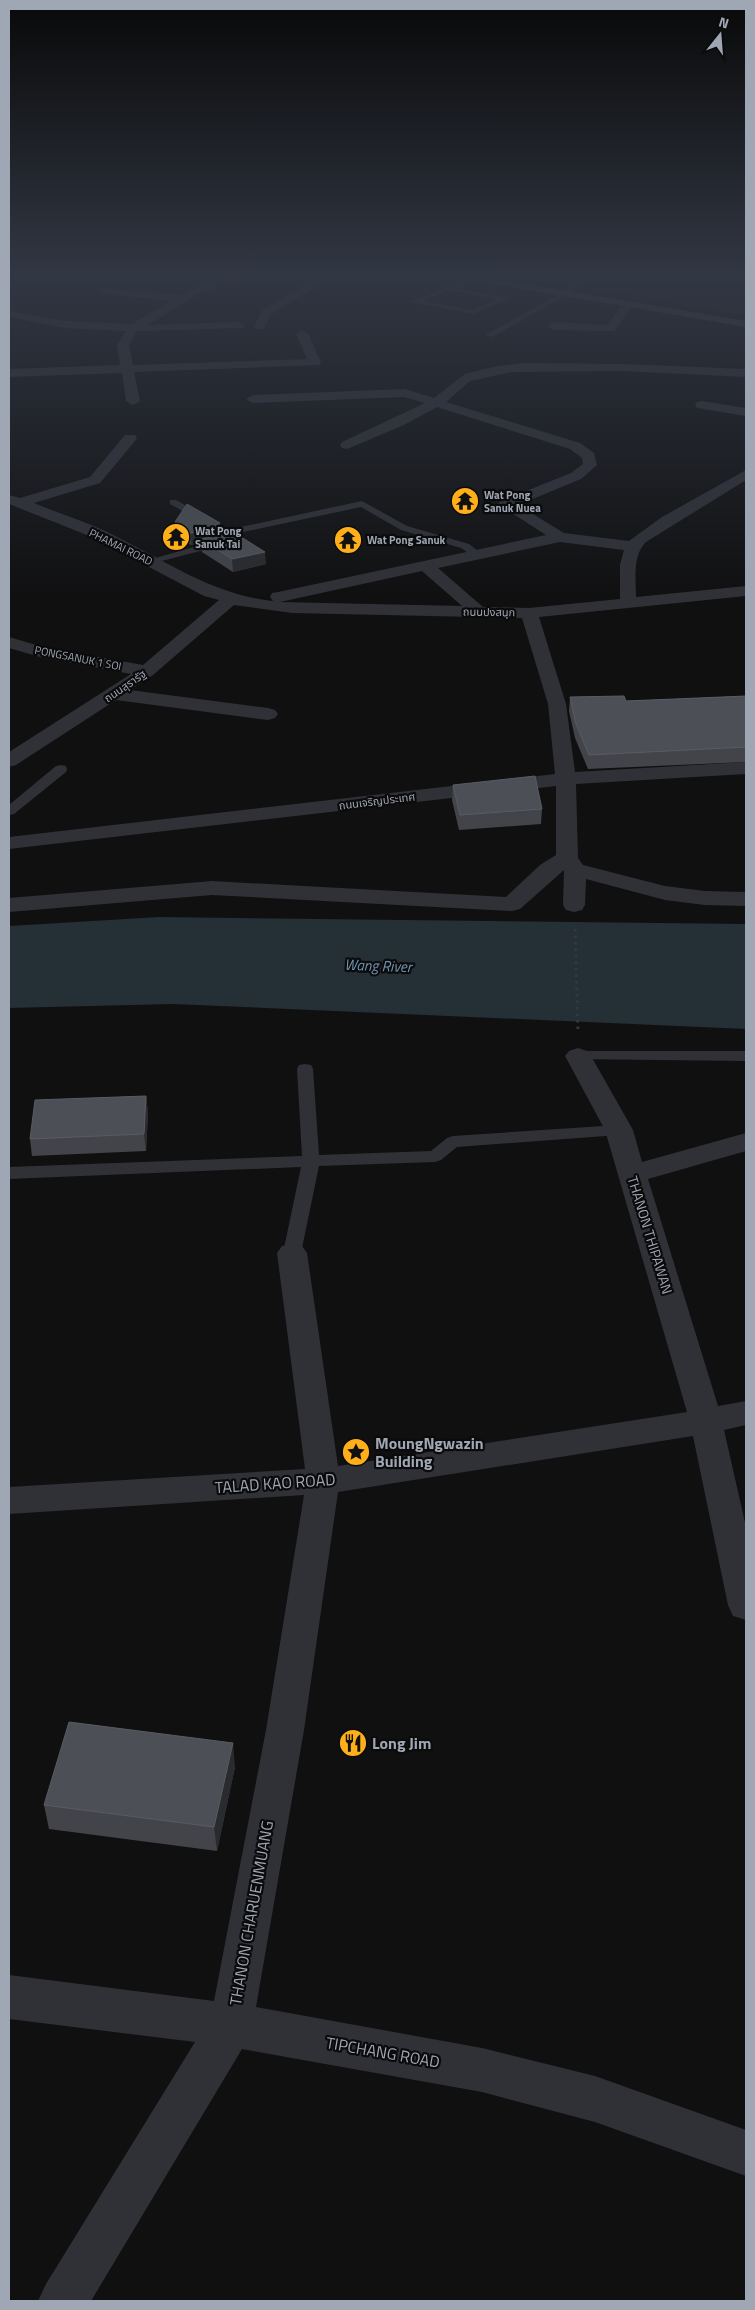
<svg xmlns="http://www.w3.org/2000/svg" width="755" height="2310" viewBox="0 0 755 2310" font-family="'Titillium Web','Noto Sans Thai',sans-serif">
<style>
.built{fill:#1b1c1e}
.water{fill:#252f36}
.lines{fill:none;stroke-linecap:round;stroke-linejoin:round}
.path{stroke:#36383e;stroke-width:3;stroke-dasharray:2.5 4;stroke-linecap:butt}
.service{fill:#303137;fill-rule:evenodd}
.minor{fill:#303137;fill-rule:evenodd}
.secondary{fill:#3e4047;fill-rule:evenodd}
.path-bridge{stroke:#36383e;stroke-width:1;stroke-dasharray:1 2;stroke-linecap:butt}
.wall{fill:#42444a}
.shaded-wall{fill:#2a2b2e}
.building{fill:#4c4f55;stroke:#595c64}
.labels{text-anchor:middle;stroke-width:4.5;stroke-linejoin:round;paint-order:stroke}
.far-poi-label{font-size:11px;font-weight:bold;fill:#9fa6b4;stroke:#0b0b0c;text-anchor:start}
.far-street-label{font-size:11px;fill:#9fa6b4;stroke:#0b0b0c}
.street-label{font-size:14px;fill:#9fa6b4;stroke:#0b0b0c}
.water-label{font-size:15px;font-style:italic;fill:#7296b3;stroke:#0b0b0c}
.near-poi-label{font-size:16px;font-weight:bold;fill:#9fa6b4;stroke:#0b0b0c;text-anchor:start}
.near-street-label{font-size:16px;fill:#9fa6b4;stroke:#0b0b0c}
</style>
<rect width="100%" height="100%" fill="#101011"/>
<path class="built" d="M479,273H746V316L587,289Z"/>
<path class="water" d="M159,917L746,924V1029L173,1004L9,1008V926Z"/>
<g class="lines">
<path class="path" d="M575,929L578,1033"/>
<g class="service">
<path d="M590,273H597L568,294L492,337L485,335L564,292Z"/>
<path d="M474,276L476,279L456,288L509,298L474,314L410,302ZM449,290L497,299L473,310L422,301Z"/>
<path d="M170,500H176L209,519L201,521L170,504Z"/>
<path d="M362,501L407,526L469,544L483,555L474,557L461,548L401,530L361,507L243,532L223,545L154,563H146L145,561L215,541L236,528Z"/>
<path d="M61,765L66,766L67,769L66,772L14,814L9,815V805L56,766Z"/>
<path d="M578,1051H746V1061L572,1059L570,1056Z"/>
<path d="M305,1064L311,1065L313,1069L319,1155L431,1151L447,1138L453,1136L619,1125L625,1126L628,1130L625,1134L619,1135L457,1147L441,1160L435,1162L319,1166L301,1253L299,1258L292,1259L285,1258L283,1253L301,1167L9,1179V1167L302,1156L297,1069L299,1065Z"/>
</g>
<g class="minor">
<path d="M229,273H242L193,297L148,325L239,322L245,326L243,328L137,331L129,345L133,365L307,359L296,334L302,330L308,334L321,362L319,365L134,372L140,401L133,405L126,401L122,373L9,377V369L120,365L117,345L126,331L66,328L9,317V311L66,321L132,324L171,301L103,293L98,290L99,288L180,295Z"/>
<path d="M327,273H339L271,314L264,329H256L254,327L262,310Z"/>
<path d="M628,301L634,304L614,331L554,330L548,326L554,322L607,325L624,302Z"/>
<path d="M525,363L623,364L746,369V377L623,371L511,372L470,381L446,402L580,443L594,453L597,465L581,479L518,505L564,533L629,541L662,517L746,470V480L646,542C632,556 636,579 636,597L746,586V596L539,617L566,704L575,772L746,762V774L576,784L578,858L583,865L665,886L705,891L746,892V906L705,905L665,900L586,879L585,905L582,910L574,912L566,910L563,905L564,870L520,909L512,911L212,895L9,912V898L212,881L506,897L540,865L556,855V786L9,849V837L555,774L548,704L522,618L292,613L234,605L153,675L130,690L268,708L275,710L278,714L275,718L268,720L116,700L16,765L9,767V752L131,674L40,657L9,648V637L43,647L143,665L219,600L204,596L92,537L9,504V495L20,498L90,477L125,435H135L137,438L135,441L100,483L34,503C57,513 82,520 105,531C162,558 209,594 273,601L270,597L272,593L278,592L546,535L498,504L501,501L571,473L583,464L582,458L570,449L437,407L404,425L347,449L342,448L340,445L342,442L425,403L404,397L253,403L246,399L253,395L405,389L434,398L465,374L497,366ZM560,542L624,550L620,565V599L529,608L483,607L438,568ZM422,571L462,606L280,602Z"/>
<path d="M702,401L746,408V416L697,408L695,405L697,402Z"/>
<path d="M578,1048L587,1051L591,1056L633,1130L642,1162L746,1133V1151L648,1179L718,1406L746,1401V1425L724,1430L746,1527V1620L733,1616L728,1605L693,1436L338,1492L304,1730L256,2007L482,2048L595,2076L746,2130V2176L595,2122L482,2092L242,2049L91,2301H38L46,2284L195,2042L9,2019V1975L214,2001L266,1730L304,1495L9,1514V1487L305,1469L277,1253L282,1246L292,1243L302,1246L307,1253L338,1466L687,1412L605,1130L565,1056L569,1051Z"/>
</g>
<path class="secondary" d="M441,273H462L746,321V327L446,276Z"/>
<path class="path-bridge" d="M603,306L623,297"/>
</g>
<g class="wall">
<path d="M175,522L220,523L221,535L266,564L233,572L202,552L201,543L191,545L176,535Z"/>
<path d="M746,696V762L588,769L575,738L569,711L570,697L626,701Z"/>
<path d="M453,785L542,809L541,824L459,830L452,800Z"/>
<path d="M146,1096L148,1113L146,1151L32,1156L30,1139Z"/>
<path d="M235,1767L217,1851L49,1829L44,1805Z"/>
</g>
<g class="shaded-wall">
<path d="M220,523L221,536L201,539V543L191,545V533Z"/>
<path d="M265,552L266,564L233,572L232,559Z"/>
<path d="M146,1096L148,1113L146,1151L144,1134Z"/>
<path d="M233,1743L235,1767L217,1851L214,1827Z"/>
</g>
<g class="building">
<path d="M187,504L220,523L214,527L191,533L175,522Z"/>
<path d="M230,530L265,552L232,559L201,539L223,534Z"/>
<path d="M624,696L626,701L746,696V747L589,755L576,724L570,697Z"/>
<path d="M535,776L542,809L460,815L453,785Z"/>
<path d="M146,1096L144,1134L30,1139L35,1100Z"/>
<path d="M69,1722L233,1743L214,1827L44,1805Z"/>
</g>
<linearGradient id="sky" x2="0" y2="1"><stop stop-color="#090909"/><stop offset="0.46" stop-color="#313743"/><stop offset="1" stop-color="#313743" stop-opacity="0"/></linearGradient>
<rect width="755" height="596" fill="url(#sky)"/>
<defs>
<symbol id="temple-disc" viewBox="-11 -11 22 22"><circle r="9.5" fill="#ffaf1a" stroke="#0b0b0c"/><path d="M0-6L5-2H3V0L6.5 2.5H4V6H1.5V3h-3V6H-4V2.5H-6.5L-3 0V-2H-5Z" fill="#111"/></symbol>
<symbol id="sight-disc" viewBox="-11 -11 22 22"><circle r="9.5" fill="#ffaf1a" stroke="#0b0b0c"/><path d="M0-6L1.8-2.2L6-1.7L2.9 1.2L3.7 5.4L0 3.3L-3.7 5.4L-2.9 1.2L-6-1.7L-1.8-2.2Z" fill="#111"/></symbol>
<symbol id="restaurant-disc" viewBox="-11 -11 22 22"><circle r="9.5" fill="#ffaf1a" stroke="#0b0b0c"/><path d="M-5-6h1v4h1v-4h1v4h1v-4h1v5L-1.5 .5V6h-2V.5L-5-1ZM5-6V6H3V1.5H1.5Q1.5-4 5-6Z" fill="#111"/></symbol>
</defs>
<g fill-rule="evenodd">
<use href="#temple-disc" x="449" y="485" width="32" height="32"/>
<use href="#temple-disc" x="160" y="521" width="32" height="32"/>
<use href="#temple-disc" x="332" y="524" width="32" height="32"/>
<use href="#sight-disc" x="340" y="1436" width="32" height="32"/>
<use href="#restaurant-disc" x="337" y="1727" width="32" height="32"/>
</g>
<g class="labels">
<g class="far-poi-label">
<text x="484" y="499">Wat Pong<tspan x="484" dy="13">Sanuk Nuea</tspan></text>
<text x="195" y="535">Wat Pong<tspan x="195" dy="13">Sanuk Tai</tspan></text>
<text x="367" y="544">Wat Pong Sanuk</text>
</g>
<g class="far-street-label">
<text transform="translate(121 547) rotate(26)" y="4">PHAMAI ROAD</text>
<text transform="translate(489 612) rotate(1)" y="4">ถนนปงสนุก</text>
<text transform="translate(78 658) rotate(11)" y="4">PONGSANUK 1 SOI</text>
<text transform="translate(125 686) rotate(-34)" y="4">ถนนสุรารัฐ</text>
<text transform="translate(377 801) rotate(-7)" y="4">ถนนเจริญประเทศ</text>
</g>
<g class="street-label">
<text transform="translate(650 1235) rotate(73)" y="5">THANON THIPAWAN</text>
</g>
<g class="water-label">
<text transform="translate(378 966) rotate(2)" y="5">Wang River</text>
</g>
<g class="near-poi-label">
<text x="375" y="1449">MoungNgwazin<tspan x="375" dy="18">Building</tspan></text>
<text x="372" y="1749">Long Jim</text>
</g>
<g class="near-street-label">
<text transform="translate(275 1483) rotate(-4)" y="6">TALAD KAO ROAD</text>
<text transform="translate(251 1913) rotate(-80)" y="6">THANON CHARUENMUANG</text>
<text transform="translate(383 2052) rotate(10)" y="6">TIPCHANG ROAD</text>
</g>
</g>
<rect width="755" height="2310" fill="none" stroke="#9fa6b4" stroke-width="20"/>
<g transform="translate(720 35) rotate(17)" stroke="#0b0b0c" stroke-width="4" paint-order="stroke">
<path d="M0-4L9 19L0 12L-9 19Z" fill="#9fa6b4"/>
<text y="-8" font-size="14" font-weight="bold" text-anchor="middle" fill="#9fa6b4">N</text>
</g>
</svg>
